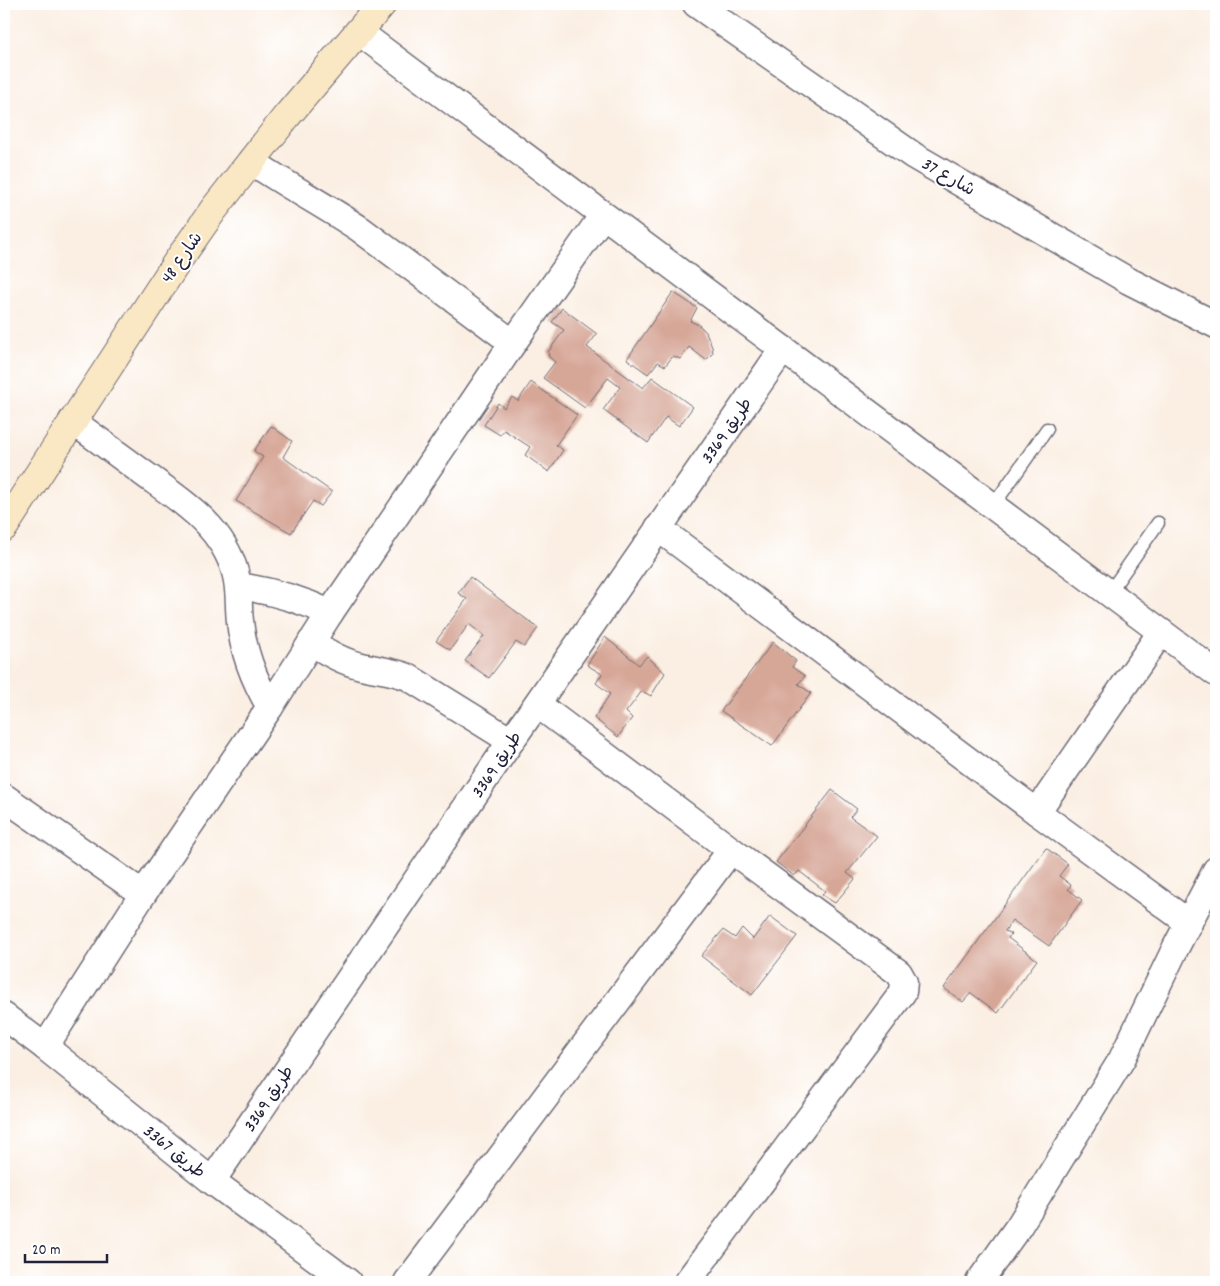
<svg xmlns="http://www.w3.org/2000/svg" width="1220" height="1286" viewBox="0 0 1220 1286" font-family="Dekko,'Playpen Sans Arabic',sans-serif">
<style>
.building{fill:#d6a696}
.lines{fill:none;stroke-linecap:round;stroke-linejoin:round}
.lane-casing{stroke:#6e6a76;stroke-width:15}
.street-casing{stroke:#6e6a76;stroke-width:29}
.secondary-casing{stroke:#6e6a76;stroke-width:30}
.lane{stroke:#fff;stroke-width:12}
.street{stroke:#fff;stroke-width:26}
.secondary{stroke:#fae7c3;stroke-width:28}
.labels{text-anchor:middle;stroke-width:4;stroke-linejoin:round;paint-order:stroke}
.street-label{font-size:18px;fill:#22223b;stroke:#fff}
</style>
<rect width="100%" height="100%" fill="#fff"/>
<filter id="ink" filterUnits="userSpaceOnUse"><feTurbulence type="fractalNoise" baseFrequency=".02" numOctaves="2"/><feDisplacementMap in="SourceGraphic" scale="10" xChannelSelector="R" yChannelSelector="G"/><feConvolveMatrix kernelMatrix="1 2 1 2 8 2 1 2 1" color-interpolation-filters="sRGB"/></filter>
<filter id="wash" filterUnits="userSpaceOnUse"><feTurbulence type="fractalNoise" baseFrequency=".0096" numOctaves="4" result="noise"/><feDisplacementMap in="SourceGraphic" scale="20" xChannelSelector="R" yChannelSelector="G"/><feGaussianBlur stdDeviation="1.12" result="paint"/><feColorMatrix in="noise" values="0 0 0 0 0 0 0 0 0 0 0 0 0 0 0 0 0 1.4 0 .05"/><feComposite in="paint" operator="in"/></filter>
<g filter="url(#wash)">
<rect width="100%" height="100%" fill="#fbefe3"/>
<g id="blocks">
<g class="building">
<path d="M673,292L697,308L690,321L699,325L706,332L712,347L713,353L706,360L689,347L680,359L673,356L665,366L658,362L648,374L627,359Z"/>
<path d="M562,308L597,334L587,347L615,368L643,388L652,377L693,407L679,426L666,417L648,443L603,410L620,387L608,378L585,408L543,378L555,362L549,357L548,352L564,330L552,322Z"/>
<path d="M531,382L577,415L556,445L563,450L549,472L525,455L530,447L504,430L500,435L484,425L498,403L504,408L512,397L518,401Z"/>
<path d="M271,426L292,441L283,457L332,492L321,506L313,501L291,533L236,501L263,457L254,451Z"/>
<path d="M470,577L538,628L524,647L516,642L489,678L465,661L484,636L469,624L450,650L436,641L467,599L458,593Z"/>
<path d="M605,637L639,665L647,656L665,673L651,696L642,691L626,712L632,718L618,737L594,718L610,694L596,683L602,674L587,665Z"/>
<path d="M773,642L796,661L792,667L805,676L798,684L811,693L772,746L721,711Z"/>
<path d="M832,790L857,809L850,817L877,836L847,873L855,879L835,903L822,895L825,891L799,871L794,876L776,862Z"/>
<path d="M1046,848L1068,864L1059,876L1071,885L1068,889L1082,900L1049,946L1012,920L1005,931L1011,934L1008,938L1037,960L998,1013L971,993L963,1002L944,988Z"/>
<path d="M770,916L797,936L752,995L701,956L723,930L735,938L742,928L753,939Z"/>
</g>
</g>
</g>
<g filter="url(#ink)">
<use href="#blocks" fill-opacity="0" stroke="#6e6a76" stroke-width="1"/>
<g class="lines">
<defs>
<g id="lane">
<path d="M993,506L1047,429"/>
<path d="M1109,593L1158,523"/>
</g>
<g id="street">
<path d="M696,4L914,156L1129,281L1216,325"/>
<path d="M359,32L1216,673"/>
<path d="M251,161C286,185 324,205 360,229L513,343"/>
<path d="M72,421C96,438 120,456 143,473C180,500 222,525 235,572C240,588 238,604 240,621C243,652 254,680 270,707"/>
<path d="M658,528L1037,812L1189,923"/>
<path d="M239,586C272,591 300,599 330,613"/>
<path d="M311,642C326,652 341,661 358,665C375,670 391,670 408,677L511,741"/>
<path d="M537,704L731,850L899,973L904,982L903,992L687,1282"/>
<path d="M4,797L143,894"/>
<path d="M1037,812L1161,632"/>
<path d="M4,1016L45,1047L212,1181L348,1282"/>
<path d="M45,1047L143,894L270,707L330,613L513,343L603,215"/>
<path d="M212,1181L511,741L783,349"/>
<path d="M407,1282L731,850"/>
<path d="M979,1282L1019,1226L1122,1059L1176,947L1216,870"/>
</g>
<path id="secondary" d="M4,527L179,259L214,209L286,117L382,4"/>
</defs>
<use href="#lane" class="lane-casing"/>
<use href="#street" class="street-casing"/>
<use href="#secondary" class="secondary-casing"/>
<use href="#lane" class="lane"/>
<use href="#street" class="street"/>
<use href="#secondary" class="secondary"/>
</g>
</g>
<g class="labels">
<g class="street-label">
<text transform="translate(949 176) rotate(30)" y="6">شارع 37</text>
<text transform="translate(181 257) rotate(-55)" y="6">شارع 48</text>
<text transform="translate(726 430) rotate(-55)" y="6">طريق 3369</text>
<text transform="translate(496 764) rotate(-56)" y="6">طريق 3369</text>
<text transform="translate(268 1098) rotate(-56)" y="6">طريق 3369</text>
<text transform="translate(175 1151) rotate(39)" y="6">طريق 3367</text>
</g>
</g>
<rect width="1220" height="1286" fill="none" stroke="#fff" stroke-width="20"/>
<path d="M25 1254v8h82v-8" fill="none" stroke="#22223b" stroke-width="2.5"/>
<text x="32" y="1254" font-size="15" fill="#22223b" stroke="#ffffff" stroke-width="4" paint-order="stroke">20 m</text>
</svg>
